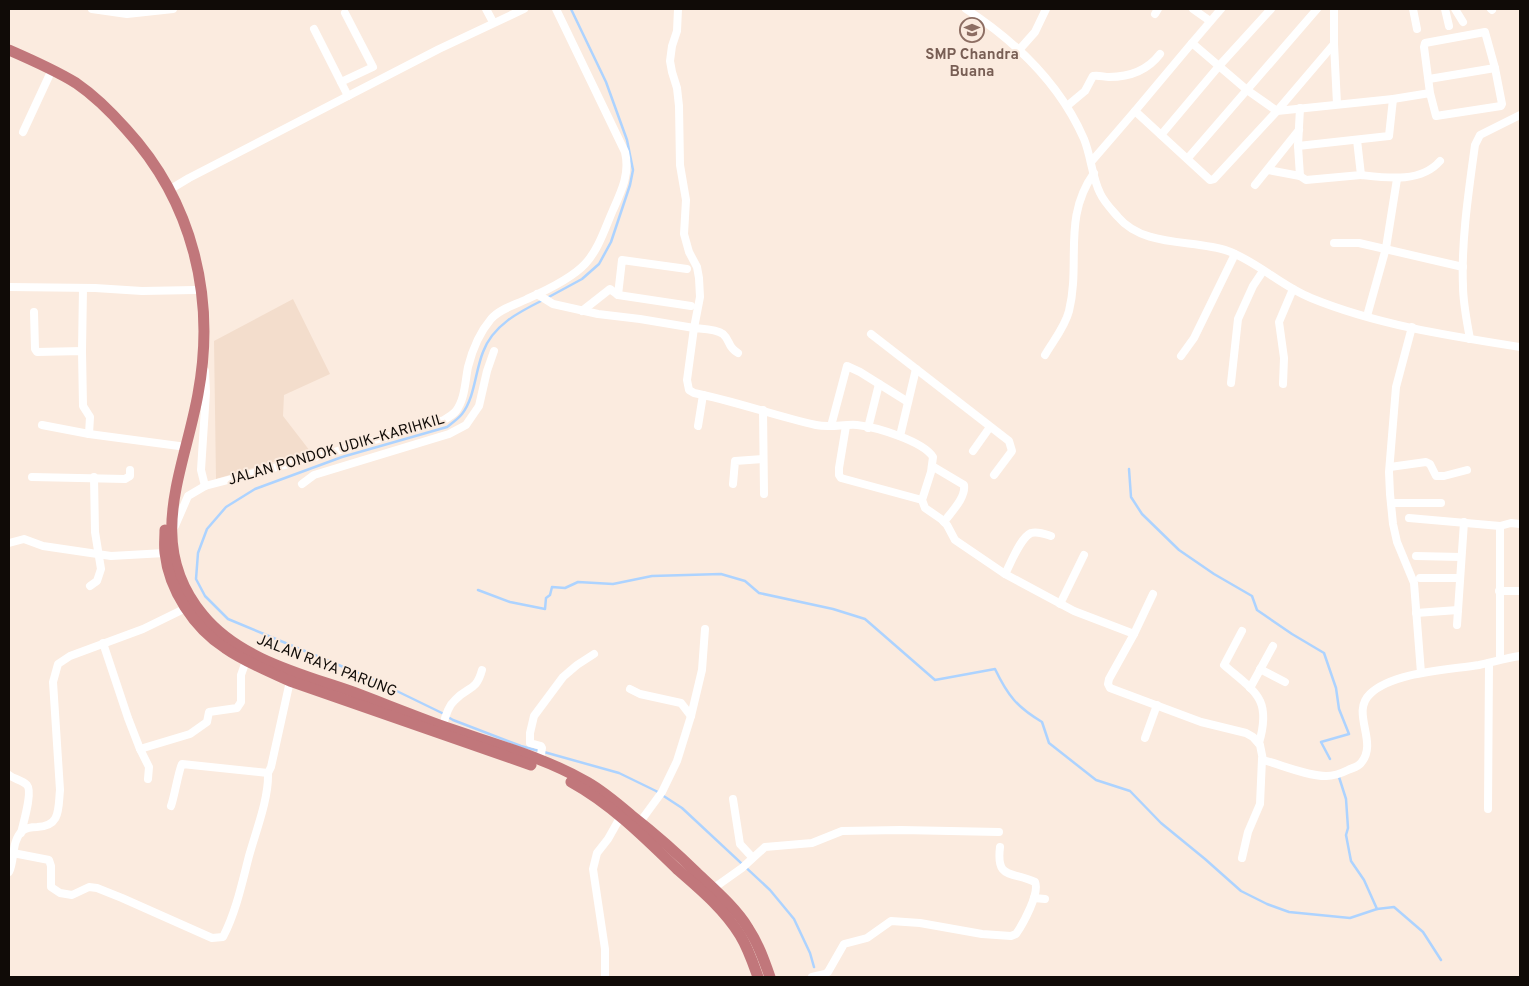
<svg xmlns="http://www.w3.org/2000/svg" width="1529" height="986" viewBox="0 0 1529 986" font-family="Overpass,sans-serif">
<style>
.built{fill:#f3ddcc}
.lines{fill:none;stroke-linecap:round;stroke-linejoin:round}
.stream{stroke:#add3ff;stroke-width:2.5}
.minor{stroke:#fff;stroke-width:8}
.highway{stroke:#c1777b;stroke-width:11}
.labels{text-anchor:middle;stroke-width:4;stroke-linejoin:round;paint-order:stroke}
.education-label{font-size:15px;font-weight:bold;fill:#785e54;stroke:#fbebdf}
.street-label{font-size:15px;fill:#100b07;stroke:#fbebdf}
</style>
<rect width="100%" height="100%" fill="#fbebdf"/>
<path class="built" d="M293,299L330,374L284,395L283,416L310,451L216,479L214,341Z"/>
<g class="lines">
<g class="stream">
<path d="M547,298L582,279L599,264L611,242L630,185L633,170L627,140L606,82L571,9"/>
<path d="M1129,469L1131,497L1142,514L1179,550L1214,574L1252,596L1257,610L1292,634L1324,653L1336,688L1339,709L1349,734L1321,742L1330,759"/>
<path d="M478,590L510,602L545,609L546,598L550,595L552,587L565,588L578,582L613,584L652,576L721,574L745,581L759,593L833,609L865,619L935,680L995,669C1008,696 1017,707 1042,722L1049,743L1096,780L1130,791L1161,823L1205,859L1241,891L1267,904L1289,912L1350,918L1377,909L1394,907L1423,932L1441,960"/>
<path d="M444,714L370,678L228,619L205,596L196,579L198,553L207,529L226,507L255,489L342,457L447,427C452,423 458,419 462,414C475,397 475,372 483,352C493,325 519,312 543,300"/>
<path d="M448,717L453,720L521,746L539,751"/>
<path d="M544,752L619,773L656,791L682,808L770,890L794,919L810,953L814,967"/>
<path d="M1339,777L1346,799L1348,828L1346,835L1351,861L1364,880L1377,909"/>
</g>
<g class="minor">
<path d="M92,9L127,14L173,9"/>
<path d="M486,9L493,22"/>
<path d="M966,9C1015,41 1060,84 1084,139C1091,156 1092,177 1100,193C1104,202 1112,210 1118,217C1144,248 1194,239 1228,251C1258,262 1281,286 1311,298C1377,325 1450,336 1520,347"/>
<path d="M1193,9L1210,21"/>
<path d="M1413,9L1417,29"/>
<path d="M1445,9L1449,26"/>
<path d="M1455,9L1463,22"/>
<path d="M1491,9L1492,10"/>
<path d="M1155,14L1158,9"/>
<path d="M314,29L348,96"/>
<path d="M1192,43L1221,9"/>
<path d="M1334,44L1337,104"/>
<path d="M1019,50L1035,32L1046,9"/>
<path d="M1429,79L1495,68"/>
<path d="M341,82L373,67L345,13"/>
<path d="M1067,106L1085,91L1093,76C1099,75 1104,77 1109,77C1130,77 1147,71 1160,54"/>
<path d="M1300,108L1298,146L1300,176L1306,180L1361,175L1357,140"/>
<path d="M1135,111L1192,43L1247,90L1277,111L1334,44V9"/>
<path d="M23,132L49,76"/>
<path d="M1161,135L1219,66L1271,9"/>
<path d="M1298,146L1389,136L1393,99"/>
<path d="M1188,158L1317,9"/>
<path d="M1091,162L1135,111L1210,180L1214,179L1277,111L1393,99L1430,93L1424,47L1425,43L1485,32L1495,68L1502,104L1501,106L1436,116L1430,93"/>
<path d="M1268,170L1300,176"/>
<path d="M1361,175C1387,178 1421,183 1440,161"/>
<path d="M1255,185L1299,130"/>
<path d="M169,190L189,178L439,49L524,9"/>
<path d="M1334,243H1359L1463,267"/>
<path d="M9,287L95,288L142,291L195,290"/>
<path d="M537,294L553,304L598,314L640,319L694,328L700,297L699,278L697,267L689,252L684,234L686,200L680,165L679,106L677,88L672,72L670,61L672,46L677,31L678,9"/>
<path d="M618,295L622,260L687,269"/>
<path d="M582,311L610,289L618,295L691,306"/>
<path d="M34,312L35,349L37,352L82,351L83,406L90,417L89,434L179,446"/>
<path d="M1367,316L1386,248L1397,179"/>
<path d="M1412,327L1396,387L1389,472L1390,494L1393,524L1397,542L1414,583L1421,673"/>
<path d="M871,334L1009,441L1012,451L994,475"/>
<path d="M1470,339C1467,322 1463,303 1463,286C1461,241 1469,189 1475,145L1480,135L1520,115"/>
<path d="M82,351L83,288"/>
<path d="M738,353C727,347 731,341 723,334C716,329 703,329 694,328L687,380L689,390L694,393C735,401 775,416 816,425C830,428 844,424 857,425C876,427 923,441 933,457L931,472L922,500L925,508L941,519L947,525L955,540L1005,574L1074,611L1134,634L1109,679L1108,684L1110,688L1201,722L1246,733L1253,737L1260,745L1263,760C1282,765 1307,776 1326,776C1333,776 1342,773 1348,770C1352,768 1358,767 1361,763C1379,742 1350,713 1370,694C1393,672 1448,670 1479,665C1493,662 1506,658 1520,656"/>
<path d="M1045,355C1053,341 1065,327 1069,311C1081,262 1062,218 1094,173"/>
<path d="M1181,356L1194,338L1235,254"/>
<path d="M1231,383L1238,319L1253,286L1263,271"/>
<path d="M1283,384L1284,358L1279,322L1293,289"/>
<path d="M763,410L764,494"/>
<path d="M42,425L89,434"/>
<path d="M698,426L703,395"/>
<path d="M831,426L847,366L860,372L908,402"/>
<path d="M846,426L839,468V475L841,478L922,500"/>
<path d="M868,428L879,384"/>
<path d="M900,436L916,369"/>
<path d="M973,451L990,427"/>
<path d="M932,466L964,485C966,498 951,512 944,522"/>
<path d="M1390,467L1426,462L1430,464L1436,476H1444L1467,470"/>
<path d="M32,477L125,479L130,476V470"/>
<path d="M302,484L314,475L449,434L466,425L479,406L487,371L494,351"/>
<path d="M733,484L735,461L763,459"/>
<path d="M205,486L201,470L206,392L205,371"/>
<path d="M1391,503H1441"/>
<path d="M1409,518L1500,526"/>
<path d="M175,526L188,496L205,486L334,452L444,420C448,417 453,415 456,411C465,399 465,382 468,367C472,351 480,332 491,319C499,309 515,305 527,299C545,291 572,278 585,264C599,249 605,228 613,210C622,190 630,173 625,152L556,9"/>
<path d="M9,543L24,539L43,546L111,556L165,553"/>
<path d="M1416,556L1461,557"/>
<path d="M1005,574C1011,563 1020,538 1031,533C1038,531 1045,534 1051,536"/>
<path d="M1420,578H1460"/>
<path d="M90,586L97,581L101,569L95,532L94,477"/>
<path d="M1499,591H1520"/>
<path d="M1060,604L1084,555"/>
<path d="M1416,613L1458,610"/>
<path d="M1457,625L1464,522"/>
<path d="M1242,631L1224,665C1255,692 1272,698 1259,743"/>
<path d="M1134,634L1153,594"/>
<path d="M103,643L128,718L140,749"/>
<path d="M1500,659V526L1511,523L1520,524"/>
<path d="M1260,669L1285,682"/>
<path d="M1250,688L1273,646"/>
<path d="M630,689L640,694L681,703L691,716"/>
<path d="M443,726C445,717 448,706 455,700C468,686 476,692 482,670"/>
<path d="M1145,738L1157,705"/>
<path d="M540,761L542,748L541,746L530,743V733L534,716L563,677L577,665L594,654"/>
<path d="M9,775C14,779 22,780 27,785C33,792 23,824 21,833"/>
<path d="M148,779L149,767L140,749L190,734L207,722L209,712L237,708L241,702V675L246,661"/>
<path d="M733,799L740,844L752,857"/>
<path d="M171,806C174,798 179,769 182,764L268,773L271,767L290,681"/>
<path d="M1488,809L1489,663"/>
<path d="M640,822L662,792L677,761L691,716L702,670L705,629"/>
<path d="M13,853L49,860L51,866V887L60,893L72,895L89,887L97,888L122,898L212,938L223,937C236,912 242,883 249,856C256,831 269,798 268,773"/>
<path d="M1242,858L1248,832L1260,804L1262,759"/>
<path d="M9,872C15,860 11,842 22,831C26,828 32,827 37,827C61,826 58,809 60,790L53,682L58,664L70,656L143,629L186,608"/>
<path d="M711,890L742,868L765,847L812,843L842,831L901,830L999,832"/>
<path d="M1034,898L1045,899"/>
<path d="M605,977V949L593,869L597,853L608,839L621,816"/>
<path d="M812,977L825,974L828,972L844,944L867,938L891,921L920,923L982,934L1011,936L1016,934C1023,924 1040,893 1035,882C1011,871 996,880 1000,847"/>
</g>
<g class="highway">
<path d="M9,50C32,60 55,70 76,83C95,96 111,112 126,129C193,202 216,298 198,394C184,472 144,544 203,615C239,659 301,674 353,692C382,703 412,715 442,726C490,743 542,756 587,782C603,791 617,803 631,815C654,833 676,852 697,873C714,889 736,908 748,928C758,943 764,960 770,977"/>
<path d="M165,530C165,538 164,546 165,553C169,590 194,628 225,648C245,662 268,671 290,681L531,765"/>
<path d="M571,782C611,804 644,837 677,869C700,889 724,909 740,935C748,948 753,963 758,977"/>
</g>
</g>
<defs>
<symbol id="school-ring" viewBox="-11 -11 22 22"><circle r="9.5" fill="#fbebdf" stroke="#8d6e63" stroke-width="1.5"/><path d="M0-5L7-2L0 1L-7-2ZM-4 1L0 2.5L4 1V4Q0 6-4 4Z" fill="#8d6e63"/></symbol>
</defs>
<g fill-rule="evenodd">
<use href="#school-ring" x="958" y="16" width="28" height="28"/>
</g>
<g class="labels">
<g class="education-label">
<text x="972" y="59">SMP Chandra<tspan x="972" dy="17">Buana</tspan></text>
</g>
<g class="street-label">
<text transform="translate(336 449) rotate(-16)" y="5">JALAN PONDOK UDIK–KARIHKIL</text>
<text transform="translate(327 665) rotate(21)" y="5">JALAN RAYA PARUNG</text>
</g>
</g>
<rect width="1529" height="986" fill="none" stroke="#100b07" stroke-width="20"/>
</svg>
